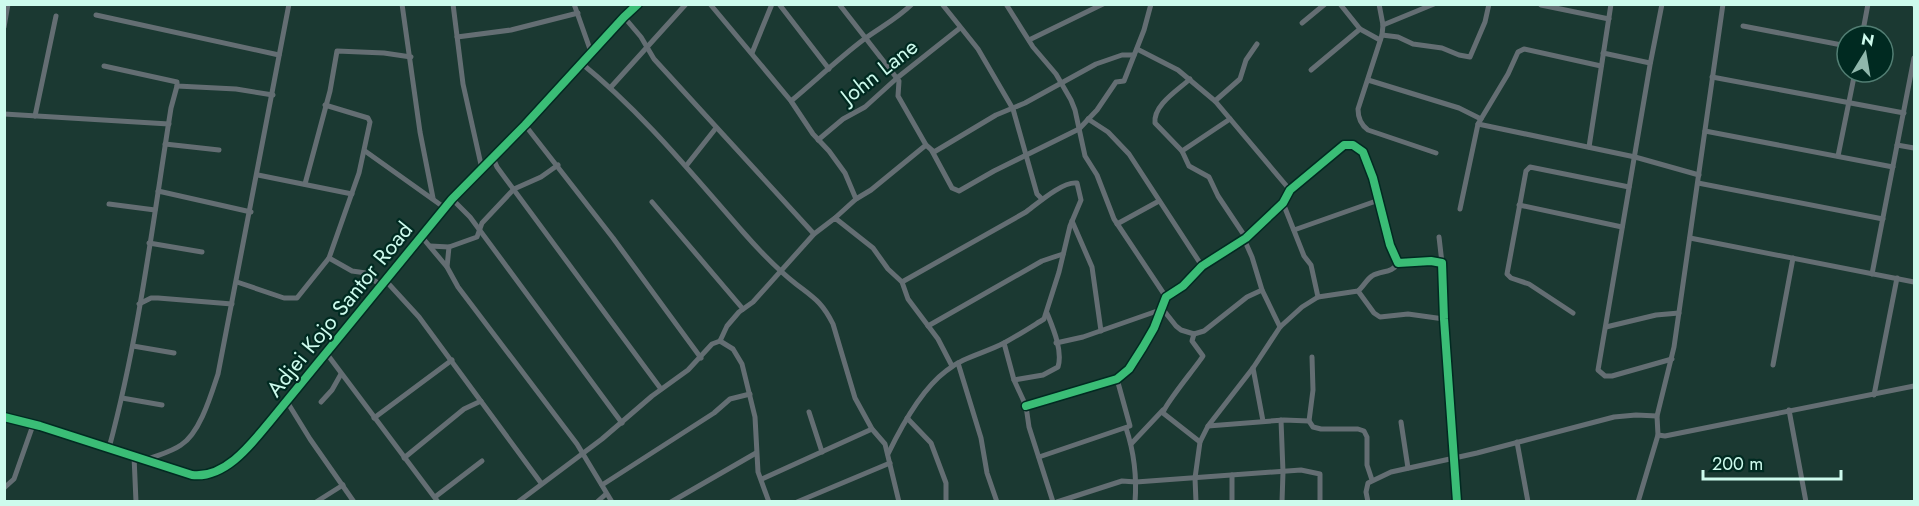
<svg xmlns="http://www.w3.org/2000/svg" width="1919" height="506" viewBox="0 0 1919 506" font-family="Jost,sans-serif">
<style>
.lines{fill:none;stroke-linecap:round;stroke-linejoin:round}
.minor{stroke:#646e73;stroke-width:5}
.tertiary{stroke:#646e73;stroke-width:7}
.cycleway-casing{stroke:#002a21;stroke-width:11}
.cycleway{stroke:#3abd76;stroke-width:8}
.labels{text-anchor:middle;stroke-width:4.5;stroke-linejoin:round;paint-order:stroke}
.street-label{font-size:22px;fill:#cdfbed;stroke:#002a21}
</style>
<rect width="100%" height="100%" fill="#1b3932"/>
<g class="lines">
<g class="minor">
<path d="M402,4L420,132L433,198"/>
<path d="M453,4L463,84L482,169"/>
<path d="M574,4L591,52"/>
<path d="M710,4L791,101L813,134L829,151L845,173L856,199"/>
<path d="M779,4L829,69"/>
<path d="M839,4L899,81L898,96L926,145L934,152L996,115L1025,103L1096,64L1122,55H1134"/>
<path d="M942,4L978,49L1013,109L1037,194L1042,199"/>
<path d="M1006,4L1033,47L1056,74L1071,100L1075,110L1085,156L1097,175L1114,219L1166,297"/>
<path d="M1340,4L1360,29L1380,40"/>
<path d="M1379,4L1383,25L1382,35L1358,109C1358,117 1361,125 1368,130L1436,153"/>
<path d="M1662,4L1650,65L1598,370L1605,376H1612L1672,359"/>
<path d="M1913,4L1914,5"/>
<path d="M1541,5L1609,19"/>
<path d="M96,15L279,55"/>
<path d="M624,17L641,37L654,59L814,234"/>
<path d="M1302,23L1325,4"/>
<path d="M1383,25L1434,4"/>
<path d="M1743,26L1847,46"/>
<path d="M4,27L8,4"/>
<path d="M1382,35L1398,37L1413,44L1442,48L1459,55L1470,57L1485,22L1489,4"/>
<path d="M1862,36L1868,4"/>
<path d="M457,37L511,30L578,13"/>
<path d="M1029,40L1103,4"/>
<path d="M1137,49L1178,70L1215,101L1290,190"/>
<path d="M752,53L772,4"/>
<path d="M1603,53L1650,63"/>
<path d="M581,63C642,112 692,174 743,232C758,249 778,270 796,284C814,298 822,302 833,324L855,398L872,429L885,444L899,502"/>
<path d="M104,66L177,82V86L236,89L273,95"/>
<path d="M1311,70L1360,29"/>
<path d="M1712,77L1904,113"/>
<path d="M1190,79C1178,90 1153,105 1155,123L1182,151L1189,166L1209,177L1218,196L1246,238"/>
<path d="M1368,80L1459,108L1481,119"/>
<path d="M611,87L686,4"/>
<path d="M791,101C815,81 838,59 863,40C879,28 897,19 912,4"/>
<path d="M1215,101L1240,79L1246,60L1257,44"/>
<path d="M325,105L368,118L370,122L359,173L329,258L352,271L366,273L381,286"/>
<path d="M4,114L169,124"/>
<path d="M35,116L56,16"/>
<path d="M1088,119L1108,132L1129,154L1202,266"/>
<path d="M1478,124L1635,157L1699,175"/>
<path d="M525,125L613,238L701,358"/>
<path d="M1705,131L1893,167"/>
<path d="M818,140L843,119L865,107L897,78L960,28"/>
<path d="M165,144L219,150"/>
<path d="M1897,145L1914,148"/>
<path d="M1589,147L1611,4"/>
<path d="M365,151L445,208"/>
<path d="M932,151L952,188L959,191L994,171L1079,129L1097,110L1116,82L1124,81L1144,30L1151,4"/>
<path d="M1182,151L1230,119"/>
<path d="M1838,156L1855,72"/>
<path d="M493,158L497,167L661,389"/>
<path d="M686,166L716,128"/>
<path d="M258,175L352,194"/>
<path d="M1698,183L1883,219"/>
<path d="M305,184L330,91L337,51L384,53L411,57"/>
<path d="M158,191L251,212"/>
<path d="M452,199L470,217L501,259L622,423"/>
<path d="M652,202L743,309"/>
<path d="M1283,203L1304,256L1311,265L1318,297"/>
<path d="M109,204L155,210"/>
<path d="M1519,205L1622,227"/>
<path d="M1460,209L1478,124L1508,74L1518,52L1524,49L1601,66"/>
<path d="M835,218L856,199L871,190L926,145"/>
<path d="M1072,221L1092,267L1101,331"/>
<path d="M1117,224L1159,201"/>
<path d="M1294,230L1379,200"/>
<path d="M421,236L447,267L458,287L577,444L612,502"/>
<path d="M1439,237L1442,263"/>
<path d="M1690,238L1914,282"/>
<path d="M1244,239L1252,257L1262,290L1280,327"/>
<path d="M149,243L202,252"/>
<path d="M430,246L449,247"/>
<path d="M447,267L449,247L477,237L482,223L514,189L541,177L558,165"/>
<path d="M1872,274L1914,58"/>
<path d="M386,281L419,317L541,483"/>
<path d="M237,282L284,298H297L329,258"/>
<path d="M1358,291L1374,313L1380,317L1408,314L1444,319"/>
<path d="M139,304L151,298H158L232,304"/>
<path d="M1161,307L1176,326L1181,330L1194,334L1204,331L1247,297L1262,290"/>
<path d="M1573,313L1529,284L1511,278L1507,274L1526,171L1530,167L1629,187"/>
<path d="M928,326L1042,261L1063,254"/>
<path d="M1606,327L1656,315L1679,313"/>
<path d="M1194,334L1192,341L1203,356C1196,367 1164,405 1163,413L1200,442"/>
<path d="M720,341L733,349L742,364L755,417L758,472L769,502"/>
<path d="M1004,343L1014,380L1026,406L1029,427L1053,502"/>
<path d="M1056,343L1083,337L1160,310"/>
<path d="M133,346L174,353"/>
<path d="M327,354L438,502"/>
<path d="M958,363L981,438L987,473L997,502"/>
<path d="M1773,365L1793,258"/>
<path d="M1253,368L1263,421"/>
<path d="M1014,380L1043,375L1058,367C1063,351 1053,328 1047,313"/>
<path d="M1874,395L1897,278"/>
<path d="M122,398L162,405"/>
<path d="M286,400L310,439L354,502"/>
<path d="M321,402L332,390L341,374"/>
<path d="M1026,406L1117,379L1129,369L1143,347L1154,328L1166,297L1183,286L1202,266L1246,238L1283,203L1290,190L1344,145H1353L1363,152L1373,178L1390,245L1398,263L1431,261L1442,263L1444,319L1457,502"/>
<path d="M1789,410L1806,502"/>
<path d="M809,412L822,452"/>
<path d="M374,418L452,360"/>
<path d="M907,418L931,443L946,483V502"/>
<path d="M1281,420L1283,472L1282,502"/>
<path d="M1309,421L1313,390L1312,357"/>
<path d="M1401,422L1408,468"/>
<path d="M1208,426L1284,420L1309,421L1313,427L1321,429H1358L1364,431L1367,437V465L1372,480"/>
<path d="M1126,428C1134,452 1137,476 1135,502"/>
<path d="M1658,435L1665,436L1914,386"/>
<path d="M1517,442L1528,502"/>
<path d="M1131,444L1163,410"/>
<path d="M109,448C139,337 153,221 171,108L177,86"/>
<path d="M888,454C901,427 922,389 946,371C963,357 985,353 1004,343C1017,336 1031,327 1044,319L1059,272L1070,226L1081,200L1077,183C1063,181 1038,203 1026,212L902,282"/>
<path d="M134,456L136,502"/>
<path d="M1039,457L1130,426L1117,379"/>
<path d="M404,458L464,409L481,401"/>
<path d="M146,460C158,455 171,452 181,445C200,433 211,395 218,374L289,4"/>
<path d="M1232,475V502"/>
<path d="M762,479L872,429"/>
<path d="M602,485L714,413L730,399L750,394"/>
<path d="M4,488L14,479L33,425"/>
<path d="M435,497L482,461"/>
<path d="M316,502L343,485"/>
<path d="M518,502L602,439L652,396L688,370L712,344L720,341L727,326L739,312L753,302L814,234L835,218L873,248L888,269L902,282L908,299L938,339L952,366"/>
<path d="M597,502L606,494"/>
<path d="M671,502L756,453"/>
<path d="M797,502L890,463"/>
<path d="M1057,502L1122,481L1136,482L1301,470L1320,474V502"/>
<path d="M1196,502L1195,478L1200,442L1208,426L1253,368L1280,327L1302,307L1318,297L1358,291C1363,287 1367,279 1372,276C1381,270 1392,274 1398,263"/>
<path d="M1368,502L1366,492L1368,483L1391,472L1477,453L1614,417L1636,415L1657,416"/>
<path d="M1638,502L1658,435L1657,416L1674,347L1723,4"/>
</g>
<path class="tertiary" d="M4,417L40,426L192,475C226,479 253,442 272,419L452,199L525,125L624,17L638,4"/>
<defs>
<g id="cycleway">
<path d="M1026,406L1117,379L1129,369L1143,347L1154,328L1166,297L1183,286L1202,266L1246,238L1283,203L1290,190L1344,145H1353L1363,152L1373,178L1390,245L1398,263L1431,261L1442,263L1444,319L1457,502"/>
<path d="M4,417L40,426L192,475C226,479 253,442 272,419L452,199L525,125L624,17L638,4"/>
</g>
</defs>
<use href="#cycleway" class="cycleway-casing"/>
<use href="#cycleway" class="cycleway"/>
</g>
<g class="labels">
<g class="street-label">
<text transform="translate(879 71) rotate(-38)" y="8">John Lane</text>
<text transform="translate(339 309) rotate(-51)" y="8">Adjei Kojo Santor Road</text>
</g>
</g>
<rect width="1919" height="506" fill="none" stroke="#cdfbed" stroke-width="12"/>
<g transform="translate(1865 54) rotate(11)"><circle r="28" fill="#002a21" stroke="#527e73" stroke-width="1.5"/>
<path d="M0-4.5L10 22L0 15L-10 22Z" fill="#8fb7ac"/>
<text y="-9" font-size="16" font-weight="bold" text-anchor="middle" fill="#cdfbed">N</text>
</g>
<path d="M1703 470v9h138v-9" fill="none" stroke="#cdfbed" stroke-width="3"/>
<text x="1712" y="470" font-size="18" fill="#cdfbed" stroke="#002a21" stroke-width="4.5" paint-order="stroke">200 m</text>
</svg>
